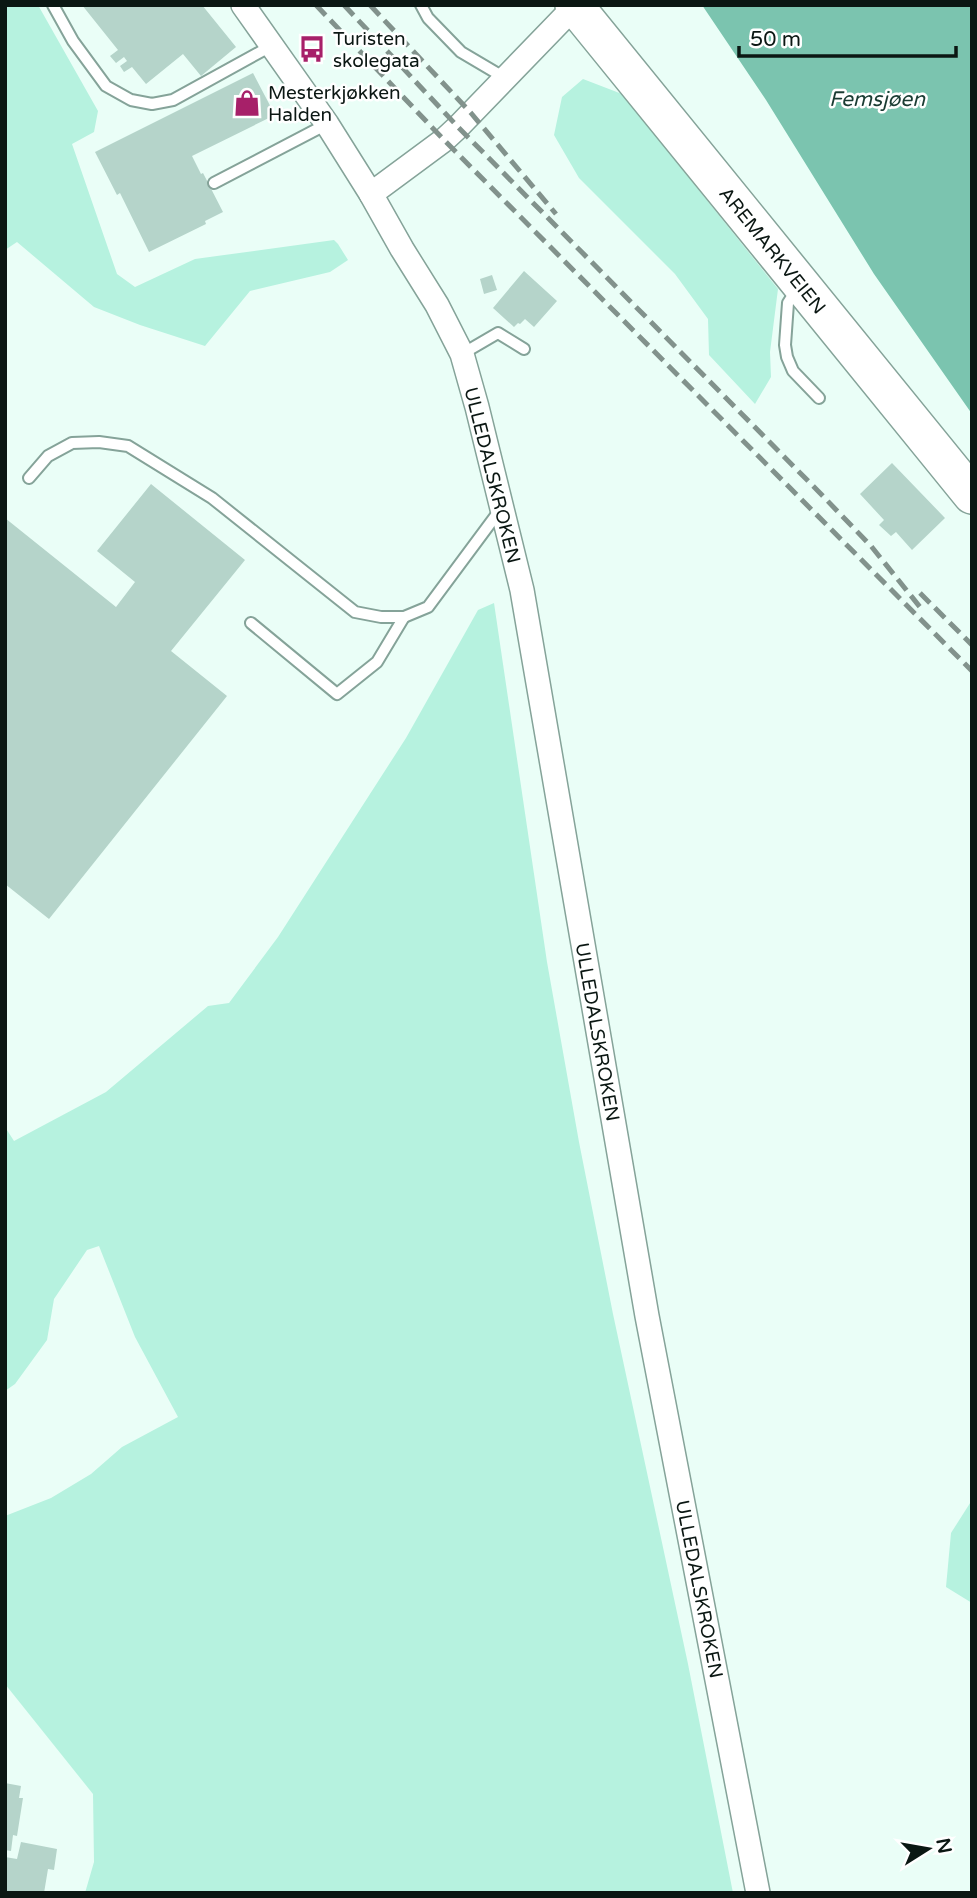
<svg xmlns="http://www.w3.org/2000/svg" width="977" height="1898" viewBox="0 0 977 1898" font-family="'Varela Round',sans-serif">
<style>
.green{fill:#b6f2df}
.water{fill:#7bc4af}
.building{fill:#b5d4ca}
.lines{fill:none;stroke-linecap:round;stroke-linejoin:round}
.lane-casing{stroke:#85a399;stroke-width:14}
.street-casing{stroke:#85a399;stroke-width:26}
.primary-casing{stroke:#85a399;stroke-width:40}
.lane{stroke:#fff;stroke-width:10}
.street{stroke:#fff;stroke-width:23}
.primary{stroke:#fff;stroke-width:37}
.rail{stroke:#82928c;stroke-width:5;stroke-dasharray:14 7;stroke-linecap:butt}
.labels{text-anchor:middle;stroke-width:5;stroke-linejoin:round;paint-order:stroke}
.poi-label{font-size:19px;fill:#0b1713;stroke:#fff;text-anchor:start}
.street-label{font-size:19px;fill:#0b1713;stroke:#fff}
.water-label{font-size:21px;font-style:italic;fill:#1a3c33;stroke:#fff}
</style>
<rect width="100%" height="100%" fill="#eafef7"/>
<g class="green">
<path d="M5,5H38L98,111L94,132L72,144L117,274L135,287L195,259L334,240L338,244L348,260L330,272L250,291L205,346L140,325L94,307L17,242L5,250Z"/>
<path d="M583,79L622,94L778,289L770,352L771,377L755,404L709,355L708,319L675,274L579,178L554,135L562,97Z"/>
<path d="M494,603L547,962L579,1142L613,1314L688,1664L733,1893H85L94,1862L93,1794L5,1684V1516L51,1498L91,1474L122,1447L178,1417L135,1337L99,1246L87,1250L54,1299L47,1340L15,1384L5,1391V1127L14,1141L106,1092L208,1006L229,1003L278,937L406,738L478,610Z"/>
<path d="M972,1500V1603L946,1587L951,1533Z"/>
</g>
<path class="water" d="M702,5H972V414L874,274L766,100Z"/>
<g class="building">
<path d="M82,5H202L236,47L201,76L183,54L146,84L132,67L124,72L120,66L127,61L124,57L116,63L110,56L118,50Z"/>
<path d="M253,73L275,115L192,156L201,174L203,173L223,212L205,221L206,224L149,252L120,193L117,195L95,152Z"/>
<path d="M524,271L557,301L534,327L525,319L520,324L518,323L514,327L493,308Z"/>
<path d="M492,275L497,290L484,294L480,279Z"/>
<path d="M892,463L945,518L912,550L896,532L891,536L879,525L884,520L860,494Z"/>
<path d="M151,484L245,560L171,651L227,696L49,919L5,884V518L116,607L135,582L97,551Z"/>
<path d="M5,1783L21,1786L19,1798H23L17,1836L13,1835L11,1851L5,1850Z"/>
<path d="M21,1842L57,1849L54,1870L48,1869L44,1893H5V1857L17,1859Z"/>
</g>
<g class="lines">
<defs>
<g id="lane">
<path d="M53,5L73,41L106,86L131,100L152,104L173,100L271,46"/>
<path d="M421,5L428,18L461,52L505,78"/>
<path d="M214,183L327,124"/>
<path d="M797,289L788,303L785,345L787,357L793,371L819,398"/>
<path d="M462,354L498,333L524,349"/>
<path d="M29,478L48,456L72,443L99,442L128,446L212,498L355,612L381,617H404L428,607L500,510"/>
<path d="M251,623L337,694L377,662L404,617"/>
</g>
<g id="street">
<path d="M243,5L327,124L371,194L402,249L437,305L462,354L477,407L522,590L647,1316L758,1893"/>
<path d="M371,194L444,140L458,127L575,6"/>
</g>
<path id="primary" d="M574,5L972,495"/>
</defs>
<use href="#lane" class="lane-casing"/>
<use href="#street" class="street-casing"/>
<use href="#primary" class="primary-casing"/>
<use href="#lane" class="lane"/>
<use href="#street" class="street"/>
<use href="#primary" class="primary"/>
<g class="rail">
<path d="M316,5L444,140L972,671"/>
<path d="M344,5L458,127L818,491L871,546L924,612"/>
<path d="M370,5L471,113L556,214"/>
<path d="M920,593L972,645"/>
</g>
</g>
<defs>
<symbol id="bus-bare" viewBox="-9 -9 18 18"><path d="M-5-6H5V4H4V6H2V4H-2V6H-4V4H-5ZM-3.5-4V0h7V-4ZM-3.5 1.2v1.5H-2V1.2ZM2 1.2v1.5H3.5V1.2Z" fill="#a72069" stroke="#fff" stroke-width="2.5" paint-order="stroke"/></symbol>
<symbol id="shop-bare" viewBox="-9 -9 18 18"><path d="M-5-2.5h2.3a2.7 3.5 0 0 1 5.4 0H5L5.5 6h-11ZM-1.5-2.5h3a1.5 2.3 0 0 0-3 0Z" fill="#a72069" stroke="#fff" stroke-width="2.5" paint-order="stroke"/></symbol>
</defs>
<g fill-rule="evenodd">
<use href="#bus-bare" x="293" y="30" width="38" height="38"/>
<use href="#shop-bare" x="228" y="84" width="38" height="38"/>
</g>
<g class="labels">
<g class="poi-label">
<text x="333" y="45">Turisten<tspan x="333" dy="22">skolegata</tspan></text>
<text x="268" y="99">Mesterkjøkken<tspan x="268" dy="22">Halden</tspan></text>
</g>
<g class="street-label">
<text transform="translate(773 250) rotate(51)" y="7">AREMARKVEIEN</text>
<text transform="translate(493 475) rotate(76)" y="7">ULLEDALSKROKEN</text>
<text transform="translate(598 1032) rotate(80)" y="7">ULLEDALSKROKEN</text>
<text transform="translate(700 1589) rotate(79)" y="7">ULLEDALSKROKEN</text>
</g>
<g class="water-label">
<text x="877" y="106">Femsjøen</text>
</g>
</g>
<rect width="977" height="1898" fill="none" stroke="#0b1713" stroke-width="14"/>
<g transform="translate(928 1849) rotate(79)" stroke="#ffffff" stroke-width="5" paint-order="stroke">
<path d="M0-5L12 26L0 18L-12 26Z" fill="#0b1713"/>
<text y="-10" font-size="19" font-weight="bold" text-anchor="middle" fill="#0b1713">N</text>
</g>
<path d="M739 46v10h217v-10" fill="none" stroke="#0b1713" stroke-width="3.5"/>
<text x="750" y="46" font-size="21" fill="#0b1713" stroke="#ffffff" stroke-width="5" paint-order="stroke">50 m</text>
</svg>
